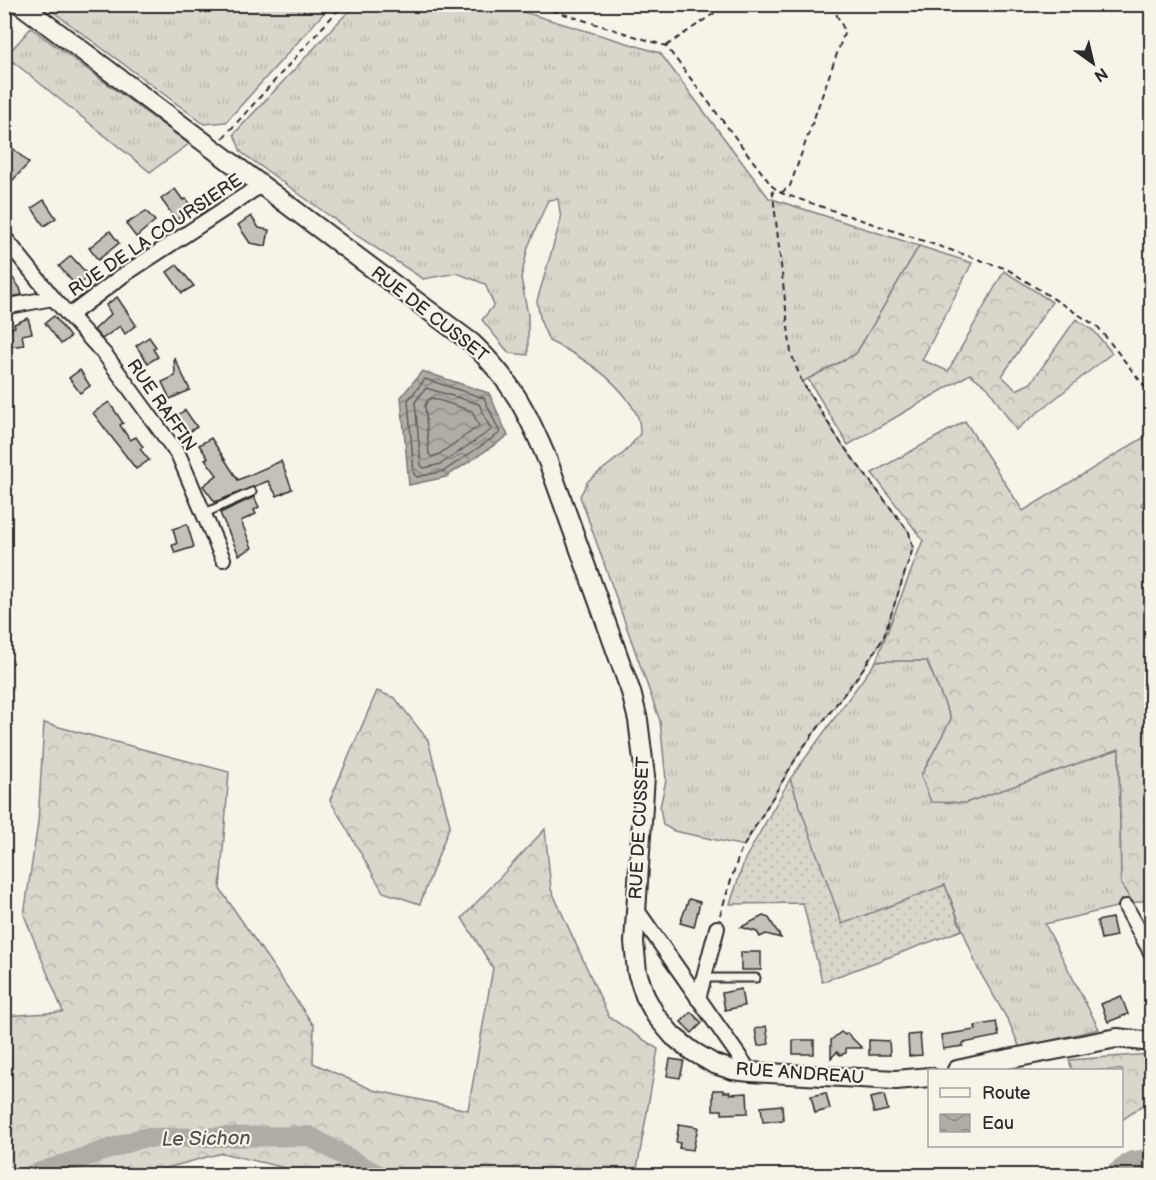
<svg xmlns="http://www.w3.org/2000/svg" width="1156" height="1180" viewBox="0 0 1156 1180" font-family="'Balsamiq Sans',sans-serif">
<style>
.grass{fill:url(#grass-tufts);stroke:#82807c;stroke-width:1.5}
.forest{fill:url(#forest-crowns);stroke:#82807c;stroke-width:1.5}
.garden{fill:url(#garden-dots);stroke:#82807c;stroke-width:1.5}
.water{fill:url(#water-waves);stroke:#7a7874;stroke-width:1.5}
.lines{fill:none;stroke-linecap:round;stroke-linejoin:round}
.shore{stroke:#605f5b;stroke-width:1.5}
.river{stroke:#afaca4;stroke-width:20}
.building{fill:#c4c1b9;stroke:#2b2b2b;stroke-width:1.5}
.lane-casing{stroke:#2b2b2b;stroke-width:11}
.street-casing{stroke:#2b2b2b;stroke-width:18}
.secondary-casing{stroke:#2b2b2b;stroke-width:22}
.path{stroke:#2b2b2b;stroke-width:2;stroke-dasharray:6 4.5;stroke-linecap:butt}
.lane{stroke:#f7f3e8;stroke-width:7}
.street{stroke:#f7f3e8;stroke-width:14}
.secondary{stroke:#f7f3e8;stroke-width:18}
.labels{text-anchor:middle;stroke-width:4.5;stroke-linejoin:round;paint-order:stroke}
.street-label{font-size:18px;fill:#2b2b2b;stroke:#f7f3e8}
.water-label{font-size:20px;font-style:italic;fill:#53524f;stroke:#f7f3e8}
</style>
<defs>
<pattern id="grass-tufts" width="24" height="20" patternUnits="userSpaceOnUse" patternTransform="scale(1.5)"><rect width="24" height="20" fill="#dad6cc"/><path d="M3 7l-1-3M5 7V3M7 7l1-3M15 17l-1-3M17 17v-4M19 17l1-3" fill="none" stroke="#bbb8af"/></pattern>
<pattern id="forest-crowns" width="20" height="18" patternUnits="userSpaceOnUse" patternTransform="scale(1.5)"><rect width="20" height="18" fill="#dad6cc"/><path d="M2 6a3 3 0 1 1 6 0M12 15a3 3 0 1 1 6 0" fill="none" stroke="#bbb8af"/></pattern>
<pattern id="garden-dots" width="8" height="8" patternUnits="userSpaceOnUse" patternTransform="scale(1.5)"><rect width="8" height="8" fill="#dad6cc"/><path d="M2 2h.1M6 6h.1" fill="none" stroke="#bbb8af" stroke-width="1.8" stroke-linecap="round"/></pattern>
<pattern id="water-waves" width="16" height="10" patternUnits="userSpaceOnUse" patternTransform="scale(1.5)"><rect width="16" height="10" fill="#afaca4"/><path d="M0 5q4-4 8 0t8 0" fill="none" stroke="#8f8c86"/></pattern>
</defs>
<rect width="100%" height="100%" fill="#f7f3e8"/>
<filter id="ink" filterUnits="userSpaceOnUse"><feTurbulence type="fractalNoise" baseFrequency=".0167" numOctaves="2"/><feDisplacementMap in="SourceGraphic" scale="12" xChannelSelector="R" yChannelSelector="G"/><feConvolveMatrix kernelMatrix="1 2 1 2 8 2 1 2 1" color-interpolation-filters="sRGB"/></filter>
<g filter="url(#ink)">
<g class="grass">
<path d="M44,5H331L226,122L204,124Z"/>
<path d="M358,5H500L660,53L769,198L919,246L856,354L802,382L841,443L909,532L913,548L883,639L858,676L801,750L744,846L674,831L663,825L660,807L666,780L660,721L580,496L588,481L625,452L640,434C640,428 640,421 637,415C620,380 583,357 549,341L541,322L537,301L561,219L558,199L548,200L528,247L521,278L528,315V355L509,353L482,320L494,305L485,284L457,273L423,279L356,235L241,152L234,134L345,15Z"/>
<path d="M31,28L189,144L150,172L6,56Z"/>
<path d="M876,661H927L951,719L921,776L965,803L1119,749L1121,884L1133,903L1045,924L1099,1029L1020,1048L1009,1022L978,969L945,885L842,925L790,779Z"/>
</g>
<g class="forest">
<path d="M919,246L972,263L922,360L948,371L1004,271L1052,302L1002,376L1016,390L1031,383L1076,319L1094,331L1112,353L1016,430L988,388L970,374L848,445L808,379L856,354Z"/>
<path d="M965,421L1023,511L1151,433V495L1141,504L1152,518L1151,899L1133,903L1121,884L1119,749L965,803L931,802L921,776L951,719L927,661H876L923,540L872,473Z"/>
<path d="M377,691L395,698L428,740L450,825L420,904L383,892L330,800Z"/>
<path d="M44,723L229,772L220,889L314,1026L313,1063L373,1090L468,1110L493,968L462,918L545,829L551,889L609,1017L658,1049L636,1175H315L222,1153L140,1175H5V1016L63,1012L24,915L38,823Z"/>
<path d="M1151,1054V1076L1146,1103L1122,1120V1070H1072L1069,1060Z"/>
<path d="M1151,1142V1175H1111L1145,1153Z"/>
</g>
<path class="garden" d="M790,779L842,924L945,885L962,930L822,982L803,903L730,904L745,859Z"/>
<path class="water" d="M422,371L489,393L508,436L446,477L409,485L401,397Z"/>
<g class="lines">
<g class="shore">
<path d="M425,379L484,398L500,433L444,471L417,477L414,474L408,400Z"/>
<path d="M426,388L479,404L491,430L441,464L424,468L421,465L415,402Z"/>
<path d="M432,398L472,411L479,426L438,455L432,457L429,454L425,405L429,399Z"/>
</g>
<g class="river">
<path d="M29,1176L142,1138L309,1136L380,1176"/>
<path d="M1112,1176L1132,1161L1152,1159"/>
</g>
</g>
<g class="building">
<path d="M4,140L29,163L11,182L4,176Z"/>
<path d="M175,189L183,200L186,199L192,208L176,220L161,199Z"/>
<path d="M44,200L56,218L44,226L32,208Z"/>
<path d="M146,211L155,221L136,237L126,224Z"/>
<path d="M251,216L259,228L269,230L266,246L250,243L238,225Z"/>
<path d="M110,231L119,243L98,260L89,248Z"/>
<path d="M71,256L89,276L77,287L59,266Z"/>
<path d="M177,265L194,286L182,293L167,272Z"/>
<path d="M4,266L20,288L22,295L4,298Z"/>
<path d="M117,297L136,325L125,334L120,326L102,339L94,330L111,314L106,305Z"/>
<path d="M54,316L70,337L61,344L45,323Z"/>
<path d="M28,318L32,333L22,335L24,345L9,347L8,344H4V330L15,327L14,324Z"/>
<path d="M149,337L156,347L153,349L158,357L148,363L136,346Z"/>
<path d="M174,357L190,390L170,399L162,382L175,376Z"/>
<path d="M80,370L90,386L80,393L69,378Z"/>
<path d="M109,402L123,423L120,425L130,440L136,437L143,447L140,449L149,460L136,469L93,413Z"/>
<path d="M185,410L197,427L186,434L174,418Z"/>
<path d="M211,438L238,480L281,461L292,489L277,496L268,481L215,502L203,486L217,475L205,459L208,458L199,445Z"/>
<path d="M254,497L259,507L254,510L256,514L241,521L252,548L239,555L220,513Z"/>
<path d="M187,524L194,547L175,553L172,545L177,544L173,529Z"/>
<path d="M689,899L700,902L694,927L680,923Z"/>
<path d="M763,916L769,918L781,938L766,934L760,937L757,932L741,927Z"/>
<path d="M1112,918L1116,936L1101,939L1097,921Z"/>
<rect x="741" y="952" width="20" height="18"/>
<path d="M741,989L744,1006L725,1010L722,993Z"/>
<path d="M1121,996L1128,1014L1108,1022L1101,1004Z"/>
<path d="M691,1012L702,1023L692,1033L681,1022Z"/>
<path d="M996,1022L999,1036L963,1043V1046L943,1049L941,1035L976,1030L975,1026Z"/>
<path d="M766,1026L769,1044L758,1046L755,1029Z"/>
<path d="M841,1032L845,1035L847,1033L862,1048H846V1053L840,1055L837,1052L831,1058V1040Z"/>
<path d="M920,1034L922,1055L909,1056L908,1035Z"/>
<rect x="793" y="1040" width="21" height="14"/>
<path d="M869,1040L889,1041L890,1055H869Z"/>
<path d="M670,1059L684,1061L680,1078L667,1076Z"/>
<path d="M713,1090H724V1092H730V1094L747,1093L748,1113L722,1114V1110H713Z"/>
<path d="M826,1093L830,1109L815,1113L811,1096Z"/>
<path d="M884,1095L888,1110L874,1113L870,1098Z"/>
<path d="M782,1105L783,1120L763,1122L761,1107Z"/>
<path d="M679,1124L698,1127L693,1150L679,1148L680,1143L676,1142Z"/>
</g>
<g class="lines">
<defs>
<g id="lane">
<path d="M205,513L252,492"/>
<path d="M704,978H756"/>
</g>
<g id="street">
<path d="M4,237L53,298L106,356L179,456L223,559"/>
<path d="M4,307L53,298"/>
<path d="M69,316L122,276L261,185"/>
<path d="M1126,907L1152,954"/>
<path d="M636,909L750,1072"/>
<path d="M698,999L717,928"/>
</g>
<g id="secondary">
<path d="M20,4L472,343C512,381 528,413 549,464L631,692L638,720L645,776L634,942L637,972L645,996L656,1016L673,1036L692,1051L714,1064L733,1070L750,1072L896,1080L930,1077"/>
<path d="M957,1070L998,1061L1117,1038L1152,1042"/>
</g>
</defs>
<use href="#lane" class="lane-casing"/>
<use href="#street" class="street-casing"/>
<use href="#secondary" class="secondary-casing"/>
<g class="path">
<path d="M532,4L666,46L772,186L781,193L1007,269L1098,327L1152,396"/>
<path d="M666,46L716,12L719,4"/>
<path d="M223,138L339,9L347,4"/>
<path d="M781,193L790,186L845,31L831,4"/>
<path d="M720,915L740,852L801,750L858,676L883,639L913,548L909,532L841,443L802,382L791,353L772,186"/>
</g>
<use href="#lane" class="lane"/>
<use href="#street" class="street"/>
<use href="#secondary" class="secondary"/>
</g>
</g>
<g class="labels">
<g class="street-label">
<text transform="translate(155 235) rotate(-34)" y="6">RUE DE LA COURSIERE</text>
<text transform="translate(430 314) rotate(38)" y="6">RUE DE CUSSET</text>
<text transform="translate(162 405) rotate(55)" y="6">RUE RAFFIN</text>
<text transform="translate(639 828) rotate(-87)" y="6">RUE DE CUSSET</text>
<text transform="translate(800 1073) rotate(4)" y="6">RUE ANDREAU</text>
</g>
<g class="water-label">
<text transform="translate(206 1138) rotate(-1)" y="7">Le Sichon</text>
</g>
</g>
<rect width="1156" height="1180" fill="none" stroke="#f7f3e8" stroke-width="24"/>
<rect x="12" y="12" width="1132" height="1156" fill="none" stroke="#2b2b2b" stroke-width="2" filter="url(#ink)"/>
<rect x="928" y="1069" width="195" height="78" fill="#f7f3e8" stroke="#a5a39c" stroke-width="1.5"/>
<rect x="940" y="1088" width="30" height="9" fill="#f7f3e8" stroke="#a5a39c" stroke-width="1.5"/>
<text x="982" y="1099" font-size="18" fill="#2b2b2b">Route</text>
<rect x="940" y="1114" width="30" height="18" fill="url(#water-waves)" stroke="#a5a39c" stroke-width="1.5"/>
<text x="982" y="1129" font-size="18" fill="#2b2b2b">Eau</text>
<g transform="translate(1093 63) rotate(146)" stroke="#f7f3e8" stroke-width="4.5" paint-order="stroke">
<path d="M0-4.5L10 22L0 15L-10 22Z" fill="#2b2b2b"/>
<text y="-9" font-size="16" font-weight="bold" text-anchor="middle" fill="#2b2b2b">N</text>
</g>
</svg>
